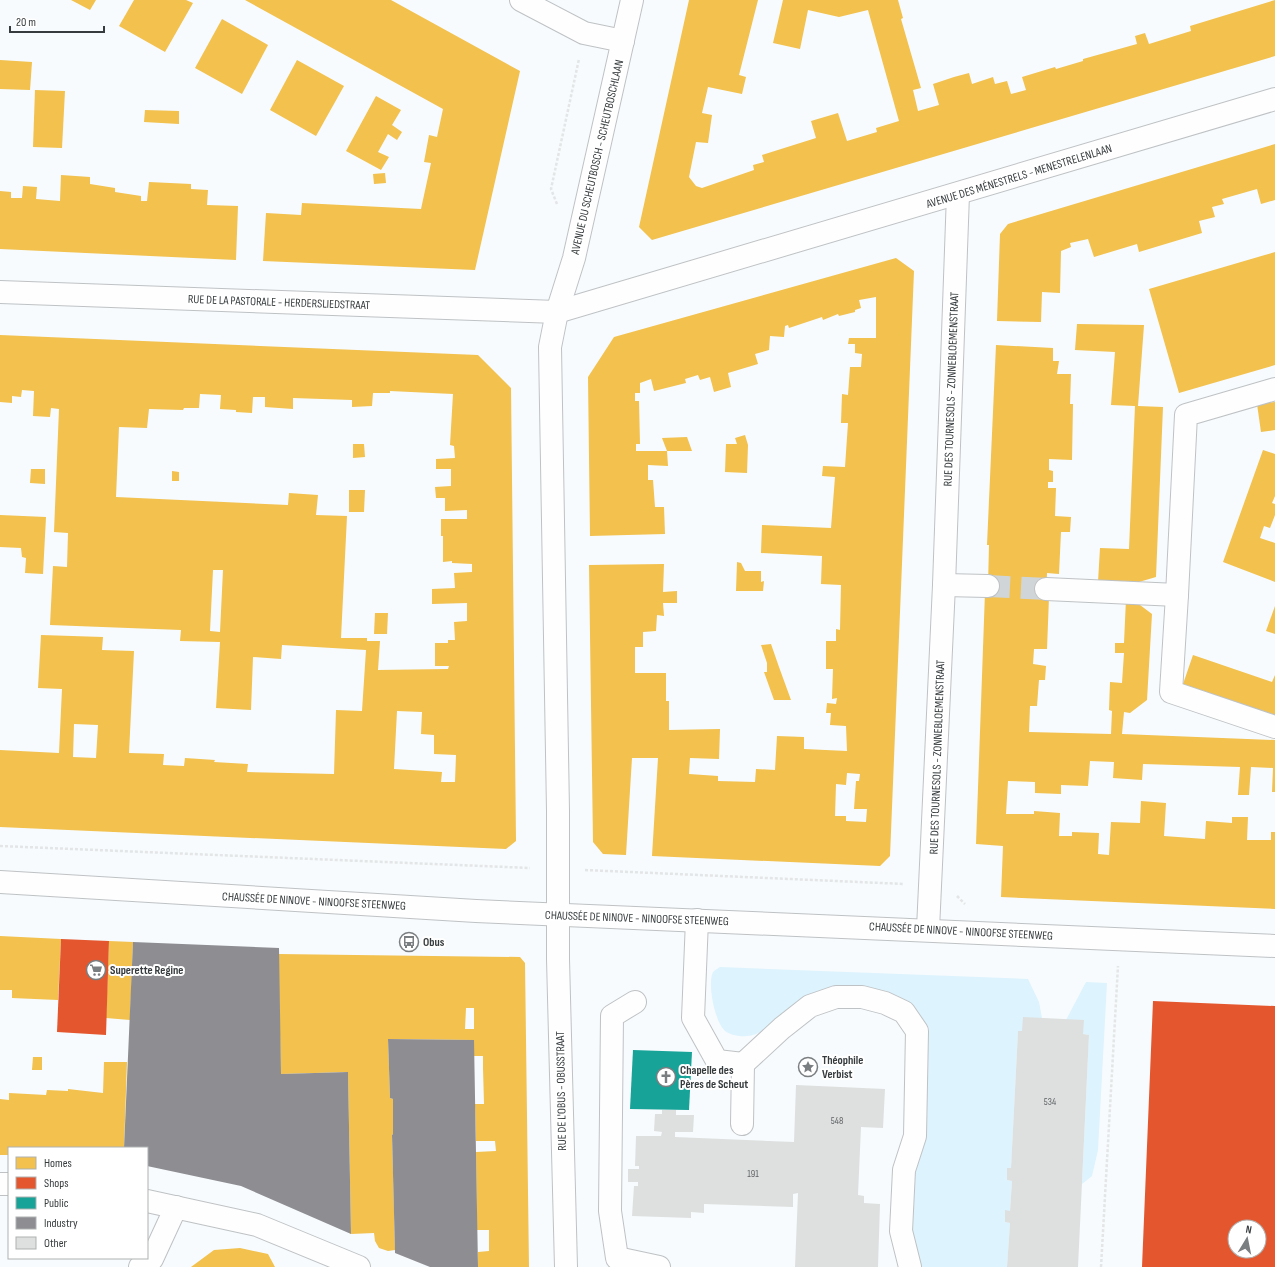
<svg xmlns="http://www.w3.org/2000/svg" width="1275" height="1267" viewBox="0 0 1275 1267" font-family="'Sofia Sans Condensed',sans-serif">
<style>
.green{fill:#ddf3fd}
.homes{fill:#f2c14e;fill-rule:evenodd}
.shops{fill:#e4572e;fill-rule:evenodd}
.public{fill:#17a398}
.industry{fill:#8d8d92}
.building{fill:#dee0df}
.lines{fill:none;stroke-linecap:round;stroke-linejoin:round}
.minor-tunnel{stroke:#d0d5d7;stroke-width:22;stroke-dasharray:22 11;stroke-linecap:butt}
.minor-casing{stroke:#bfc2c4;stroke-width:24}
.major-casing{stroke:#bfc2c4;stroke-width:24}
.path{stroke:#e3e5e6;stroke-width:2.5;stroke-dasharray:3 2;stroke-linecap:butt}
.minor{stroke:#fefeff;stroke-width:22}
.major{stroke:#fefeff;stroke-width:22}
.labels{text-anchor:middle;stroke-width:4;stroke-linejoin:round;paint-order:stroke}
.number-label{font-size:10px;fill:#606466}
.street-label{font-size:12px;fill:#363b3d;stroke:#fff}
.poi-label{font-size:12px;font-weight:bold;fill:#363b3d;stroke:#fff;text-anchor:start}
</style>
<rect width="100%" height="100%" fill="#f7fbfd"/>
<g class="green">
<path d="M720,967L1028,979L1039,1002L1042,1018L1022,1031H1018L1011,1168H1007V1180L1012,1181L1010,1211H1005V1222L1010,1223L1007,1267H918L910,1237L915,1010C907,1003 900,997 890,994C884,992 809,998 802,1001C784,1009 766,1036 747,1036C740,1037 729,1035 724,1030C715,1021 707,984 713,972C715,970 718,968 720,967Z"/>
<path d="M1086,982L1107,983L1098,1150L1092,1176L1082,1184L1089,1035L1083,1034L1066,1020Z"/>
</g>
<g class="homes">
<path d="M71,0H96L90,10Z"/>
<path d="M134,0H186L193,3L165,52L119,26Z"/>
<path d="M245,0H391L520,71L475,270L263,261L266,213L301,215L302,203L421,209L431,163L424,162L429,135L437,137L443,109Z"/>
<path d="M689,0H758L739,75L746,77L742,94L708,87L702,113L712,115L708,143L696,142L689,177L696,186L702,188L754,170L753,165L764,162L762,155L816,138L811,121L838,113L847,141L877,132L876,128L899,121L868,10L839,17L808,10L800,49L773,43L783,0H898L903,18L901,19L921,88L913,90L918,111L939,105L933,84L954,77L969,73L972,84L993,77L995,84L1007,81L1011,94L1026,90L1022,77L1055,67L1056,69L1083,61V59L1137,44L1135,36L1145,33L1149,44L1191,31L1190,26L1275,0V56L652,240L639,227Z"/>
<path d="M222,19L268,45L242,94L195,68Z"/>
<path d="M0,60L32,62L30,90L0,89Z"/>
<path d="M297,60L344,86L316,136L270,110Z"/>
<path d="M35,90L65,91L62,148L33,147Z"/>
<path d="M376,96L401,110L392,125L402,132L397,140L388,134L378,152L389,157L381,170L346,151Z"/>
<path d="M145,110L179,111V124L144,122Z"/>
<path d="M1275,144V200L1261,204L1257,189L1222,199L1224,204L1212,207L1215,217L1199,221L1202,233L1139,252L1137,244L1094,257L1088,239L1070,243L1071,247L1061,251L1060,293L1042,292L1041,322L997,321L1000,234L1008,224Z"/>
<path d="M385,173L386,183L374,184L373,174Z"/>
<path d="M61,175L90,177V184L115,188V192L141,196V201H147L149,182L191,184V189L208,190L207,205L238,206L236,260L0,249V191L11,192V198H22L23,186L37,187L36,199L60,201Z"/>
<path d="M1275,252V365L1179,393L1149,289Z"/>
<path d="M896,258L914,271L890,856L880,866L652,856L658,758H632L626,855L603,854L593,842L589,565L664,564L663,592L677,591V603H663L664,616L657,615L656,631L643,632V647H635V673H666V701H669V730L720,729L719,759L690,758L689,774L718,776V781L755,782L756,769L775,770L777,736L804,737V749L847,751L846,726L830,725L831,713H826L827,703L836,704L837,698L832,699L833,669H826V641H836V629L840,630L841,585L821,584L822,556L761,553L762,525L831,528L835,477L822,476L823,466L845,467L848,423H841L842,394L848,395L850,367H861L862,354L855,353V344H848L849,338H876V297L859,300L861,308L855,310V312L839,316L838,314L823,320L822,317L789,328L788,325L785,326L784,337L770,336L769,350L755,354L758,364L728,373L731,387L714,392L710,377L700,380L698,375L685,379L686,383L654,391L651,379L640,383V393H635V401H639L640,444H636V451H667L668,466L648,465V480H653L655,507H664L665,534L590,536L588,377L614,337ZM847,773L860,774L859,781H856L854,809H867L866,822L846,821V816H835L836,784L846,785Z"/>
<path d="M1077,324L1144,325L1138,406L1163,407L1156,577L1132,584L1098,582L1100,548L1129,549L1135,406L1111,405L1115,352L1075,350Z"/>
<path d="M0,335L478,355L511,388L516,841L506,849L0,827V750L59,753L62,689L38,688L41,635L103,637L102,650L134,651L129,753L164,754L163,765L184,766L185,758L215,760L214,762L248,764L247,772L334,774L336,710L362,711L366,650L282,645L281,659L253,657L251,710L216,708L220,642L180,641L181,630L50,625L53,566L67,567L68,533L54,532L59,409L51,408L50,417L33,416L34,391L22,390L21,397L12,396V403L0,402ZM390,391L453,394L450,445L454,446L455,458L436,459V469H451V486L435,487L436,498H445V511L467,510V519H441V536H443V562L452,561V563L472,564V572L454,573L455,588L432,589V604L467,603V621L454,622L455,640H448V643H435V666H449L448,669L378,670L380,641H367V638H341L347,516L316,515L318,495L289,493L288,505L116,497L119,427L147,428L149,409L183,410L184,408H199L200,394L221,395L220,409L236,410V412L252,413L253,397H265V407L293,409V398L352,400V407L372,406L373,393H390ZM213,570H223L220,632L210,631ZM397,711L422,712L421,734L434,735V754L456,755L455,782H441L442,772L394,769ZM74,724L98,725L96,758L73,757Z"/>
<path d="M996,345L1053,348V361H1059L1057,374H1071L1070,404H1073L1072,460L1049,459V470L1053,471V482H1048V488H1056L1055,516L1071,517L1070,532H1061L1059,574L1047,573L1046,597H1049L1047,649H1034L1033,664L1046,666L1045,680H1039L1037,706H1030L1029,732L1111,734L1112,711L1109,710L1110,682L1122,683L1124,653H1115V643H1124L1126,599H1132L1152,614L1147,700L1130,713L1124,712L1122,734L1275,740V792H1272L1273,768L1251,767L1249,795H1238L1240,767L1143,764L1142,780L1113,778L1114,762L1090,761L1088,786L1061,785V794L1035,793V782L1008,781L1006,814H1034V811L1060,813L1059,836H1072V832L1099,833L1098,854L1109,855L1111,822L1140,823L1141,801L1166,803L1164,836L1205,839L1206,821L1232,823V817H1248L1247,840H1271V832H1275V909L1001,897L1003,846L976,844L985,592L988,586L989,545H987Z"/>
<path d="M1275,402V430L1261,432L1257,404Z"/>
<path d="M745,435L748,445L747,473L725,472L726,444H737L735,438Z"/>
<path d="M687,437L692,451H667L662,438Z"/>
<path d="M353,444H364L365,457L353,458Z"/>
<path d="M1263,450L1275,454V496L1272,503L1275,504V515L1270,528L1264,526L1260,538L1275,543V582L1223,562Z"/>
<path d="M31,469H45V484L30,483Z"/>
<path d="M172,471L179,472V481H172Z"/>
<path d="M349,490H365L364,512H349Z"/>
<path d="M0,515L46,517L43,574L25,573L26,558L22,557L21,548L0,547Z"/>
<path d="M737,562L741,563L745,571H761V582L764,581L763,591H736Z"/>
<path d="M1275,606V634L1266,631Z"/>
<path d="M375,613H388L387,634H374Z"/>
<path d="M771,644L779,667L791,700H774L764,672H767V663L761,645Z"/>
<path d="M1193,655L1272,682L1275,675V715L1183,684Z"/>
<path d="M0,936L61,939L58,1000L12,998V990H0Z"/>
<path d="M109,941L133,942L130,1020L106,1018Z"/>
<path d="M278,954L520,957L525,963L529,1267H478V1252L489,1251V1230H477L476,1152L496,1151L495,1141H476L475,1104H484L483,1068V1056H474V1040L388,1039L390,1098L393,1099V1134L392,1135L395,1250L388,1251L379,1248L375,1241L374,1233L351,1234L348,1072L281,1074ZM466,1008H474V1029H465Z"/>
<path d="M33,1057H42V1070H32Z"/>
<path d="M104,1062H127L124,1148H9V1155H0V1099L9,1100V1093L46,1095L47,1090L68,1091V1089L103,1093Z"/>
<path d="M240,1248L268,1254L275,1267H191L214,1250Z"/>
</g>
<g class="shops">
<path d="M61,939L109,941L106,1035L57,1032Z"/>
<path d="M1153,1001L1275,1006V1267H1142ZM1235,1227H1259V1251H1235Z"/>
</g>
<path class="public" d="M633,1050L692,1052L689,1110L630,1109Z"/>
<g class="industry">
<path d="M133,942L279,948L281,1074L348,1072L351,1234L241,1186L147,1166V1148H124Z"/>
<path d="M388,1039L474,1040L478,1267H430L395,1253L392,1135L393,1134V1099L390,1098Z"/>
</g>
<g class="building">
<path d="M1023,1017L1084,1020L1083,1034L1089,1035L1078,1267H1007L1010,1223L1005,1222V1210L1010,1211L1012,1181L1007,1180V1168H1011L1018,1031H1022Z"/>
<path d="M796,1085L885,1089L883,1128L861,1127L858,1195L864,1196V1203L880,1204L878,1267H795L798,1193L793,1194V1207L704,1204V1213L691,1212V1218L632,1216L634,1186H638V1182H628V1169H639V1166H635L636,1136H661L662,1132L654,1131L655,1114H662V1110H676V1115H694L693,1132H675V1137L794,1142Z"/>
</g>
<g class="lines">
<path class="minor-tunnel" d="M988,586L1046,589"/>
<defs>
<g id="minor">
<path d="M521,0L584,33L623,41"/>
<path d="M0,292L557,312L1275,99"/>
<path d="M944,585L988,586"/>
<path d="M1046,589L1177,595L1186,415L1275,389"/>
<path d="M1177,595L1171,692L1275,727"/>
<path d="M697,920L693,1018L717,1061L743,1064L742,1124"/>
<path d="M928,929L944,585L958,194"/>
<path d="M635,1002L612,1016L610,1211L617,1258L659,1267"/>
<path d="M743,1064L782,1028L810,1006L836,997H862L885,1003L904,1012L917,1031L915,1136L904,1170L901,1231L910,1267"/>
<path d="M0,1184H9"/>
<path d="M147,1201L257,1225L359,1267"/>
<path d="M140,1267L152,1259L176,1207"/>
<path d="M566,1267L558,959V811L550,347L557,312L574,258L632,0"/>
</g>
<path id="major" d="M0,882L476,911L1275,946"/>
</defs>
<use href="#minor" class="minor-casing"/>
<use href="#major" class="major-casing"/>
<g class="path">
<path d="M557,204L551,189L579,59"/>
<path d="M0,846L530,868"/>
<path d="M585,870L904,884"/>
<path d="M957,896L965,904"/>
<path d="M1101,1267L1118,966"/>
</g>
<use href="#minor" class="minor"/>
<use href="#major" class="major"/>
</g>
<defs>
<symbol id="bus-ring" viewBox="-11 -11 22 22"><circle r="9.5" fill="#fff" stroke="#7a7e80" stroke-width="1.5"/><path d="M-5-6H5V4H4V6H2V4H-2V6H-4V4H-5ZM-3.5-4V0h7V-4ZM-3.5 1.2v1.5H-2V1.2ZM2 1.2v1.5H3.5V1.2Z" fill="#7a7e80"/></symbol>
<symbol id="supermarket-ring" viewBox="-11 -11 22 22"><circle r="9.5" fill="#fff" stroke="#7a7e80" stroke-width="1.5"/><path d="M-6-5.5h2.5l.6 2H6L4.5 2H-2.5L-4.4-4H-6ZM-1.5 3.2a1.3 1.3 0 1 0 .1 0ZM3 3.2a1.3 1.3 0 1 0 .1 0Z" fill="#7a7e80"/></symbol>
<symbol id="sight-ring" viewBox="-11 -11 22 22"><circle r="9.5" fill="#fff" stroke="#7a7e80" stroke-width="1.5"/><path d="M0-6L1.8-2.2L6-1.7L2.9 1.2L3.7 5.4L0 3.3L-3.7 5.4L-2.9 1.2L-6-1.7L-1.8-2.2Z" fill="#7a7e80"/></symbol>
<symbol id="church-ring" viewBox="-11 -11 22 22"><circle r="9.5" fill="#fff" stroke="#7a7e80" stroke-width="1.5"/><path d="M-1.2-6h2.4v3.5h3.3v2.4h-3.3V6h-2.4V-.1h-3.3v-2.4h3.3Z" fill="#7a7e80"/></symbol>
</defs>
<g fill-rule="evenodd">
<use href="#bus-ring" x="398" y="931" width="22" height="22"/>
<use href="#supermarket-ring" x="85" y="959" width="22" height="22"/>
<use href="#sight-ring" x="797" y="1056" width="22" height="22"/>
<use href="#church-ring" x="655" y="1066" width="22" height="22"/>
</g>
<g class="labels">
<g class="number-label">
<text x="1050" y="1105">534</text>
<text x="837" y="1124">548</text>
<text x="753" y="1177">191</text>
</g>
<g class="street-label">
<text transform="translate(597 157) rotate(-77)" y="4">AVENUE DU SCHEUTBOSCH - SCHEUTBOSCHLAAN</text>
<text transform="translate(1019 176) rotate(-17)" y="4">AVENUE DES MÉNESTRELS - MENESTRELENLAAN</text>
<text transform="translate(279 302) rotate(2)" y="4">RUE DE LA PASTORALE - HERDERSLIEDSTRAAT</text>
<text transform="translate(951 389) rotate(-88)" y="4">RUE DES TOURNESOLS - ZONNEBLOEMENSTRAAT</text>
<text transform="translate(937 757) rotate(-88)" y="4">RUE DES TOURNESOLS - ZONNEBLOEMENSTRAAT</text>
<text transform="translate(314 901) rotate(3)" y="4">CHAUSSÉE DE NINOVE - NINOOFSE STEENWEG</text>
<text transform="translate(637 918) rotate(2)" y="4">CHAUSSÉE DE NINOVE - NINOOFSE STEENWEG</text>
<text transform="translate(961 931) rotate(3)" y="4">CHAUSSÉE DE NINOVE - NINOOFSE STEENWEG</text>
<text transform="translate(561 1091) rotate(-91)" y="4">RUE DE L'OBUS - OBUSSTRAAT</text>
</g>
<g class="poi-label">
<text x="423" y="946">Obus</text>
<text x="110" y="974">Superette Regine</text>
<text x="822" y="1064">Théophile<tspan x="822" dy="14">Verbist</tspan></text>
<text x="680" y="1074">Chapelle des<tspan x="680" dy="14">Pères de Scheut</tspan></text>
</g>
</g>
<rect x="8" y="1147" width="140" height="112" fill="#ffffff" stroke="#afb1b1"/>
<rect x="16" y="1157" width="20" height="12" fill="#f2c14e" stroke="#afb1b1"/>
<text x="44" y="1167" font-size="12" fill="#363b3d">Homes</text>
<rect x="16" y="1177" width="20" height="12" fill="#e4572e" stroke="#afb1b1"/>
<text x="44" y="1187" font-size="12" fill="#363b3d">Shops</text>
<rect x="16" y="1197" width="20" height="12" fill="#17a398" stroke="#afb1b1"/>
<text x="44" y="1207" font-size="12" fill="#363b3d">Public</text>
<rect x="16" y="1217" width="20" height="12" fill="#8d8d92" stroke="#afb1b1"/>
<text x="44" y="1227" font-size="12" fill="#363b3d">Industry</text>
<rect x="16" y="1237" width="20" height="12" fill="#dee0df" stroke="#afb1b1"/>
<text x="44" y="1247" font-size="12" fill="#363b3d">Other</text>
<g transform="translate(1247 1239) rotate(10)"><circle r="19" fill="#ffffff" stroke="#afb1b1"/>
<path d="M0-3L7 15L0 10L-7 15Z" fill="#7a7e80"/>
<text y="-6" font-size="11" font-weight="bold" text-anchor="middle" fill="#363b3d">N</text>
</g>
<path d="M10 26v6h94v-6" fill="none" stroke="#363b3d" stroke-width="2"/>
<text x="16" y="26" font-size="12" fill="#363b3d" stroke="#ffffff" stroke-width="3" paint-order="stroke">20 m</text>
</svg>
